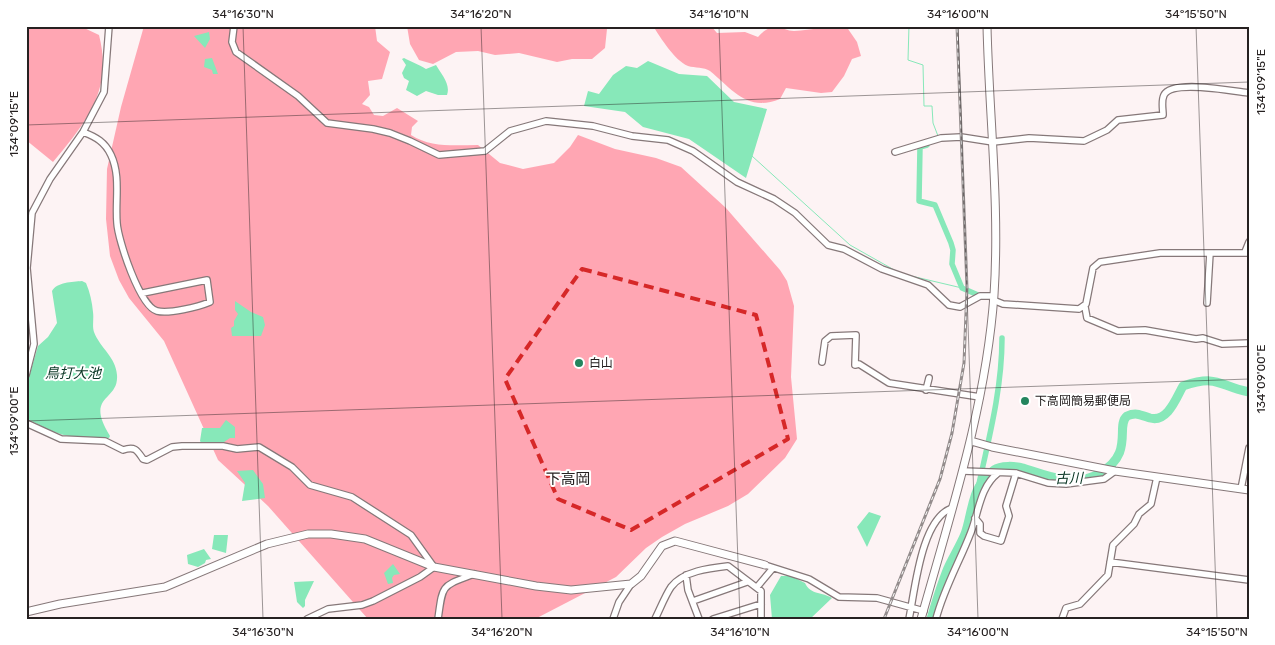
<svg xmlns="http://www.w3.org/2000/svg" width="1275" height="645" font-family="Rubik,'Noto Sans JP',sans-serif">
<rect width="100%" height="100%" fill="#fdf3f4"/>
<path fill="#ffa6b3" d="M26 26H80L99 35C113 90 87 121 53 162L26 140Z
M144 26H375L377 41 390 52 382 79 368 81 370 95 362 104 369 107 374 115 383 116 397 108 418 121 412 127 411 135C431 148 455 145 478 145L500 163 523 169 554 163 570 147 578 135 615 149 656 158 681 167 726 208 780 270 787 281 794 306 791 377 797 439 785 458 748 494 728 506 685 524 662 537 646 548 616 577 535 619H368L268 506 218 460 164 341 129 298 119 280 110 256 106 219 107 169 121 107Z
M407 26H605L607 29 605 48 592 59H572L557 62 519 53 495 55 478 51 456 52 433 64 419 60 410 44Z
M653 26H711L717 33 745 32 758 37C762 32 767 28 775 27 781 27 788 31 794 31 812 30 828 26 846 26L857 42 861 56 852 59 844 76 832 92 821 93 786 88 780 99C747 112 733 90 710 71 704 67 695 68 688 66 674 60 661 38 653 26Z"/>
<path fill="#87e8b9" d="M209 32 210 39 205 48 194 36Z
M212 58 218 74H213L212 70 204 67 205 59Z
M404 58C412 62 418 64 426 69L436 65C441 74 451 84 447 95H438L426 91 417 96 406 90 409 81 404 78 402 73 406 65 402 59Z
M648 61 679 74 707 76 734 102 767 109 746 178 689 139 643 127 625 112 584 106 588 91 599 94 613 75 626 66 637 68Z
M82 281 86 283C90 292 92 302 93 312 94 319 92 326 94 332 100 348 116 357 117 375 119 402 84 394 110 436L109 438C69 438 62 438 26 418V387L38 346 48 337 57 323 52 291C57 282 72 282 82 281Z
M235 301 251 312 263 317 265 325 261 336H232L231 328 234 326V321L238 314 235 310Z
M226 420 235 427V438H230L221 444H202L200 441 202 428H220Z
M253 470 263 484 265 498 242 501 245 483 237 471Z
M869 512 881 516 867 547 857 527Z
M214 535H228L226 553 212 549Z
M204 549 211 559 206 560 205 563 198 567 188 564 187 555Z
M393 564 400 574 394 575 392 578 393 583 388 584 384 573Z
M781 576H791L805 583C810 595 823 592 832 598L810 619H772L770 595Z
M314 581 305 600V606L303 608 297 602 294 582Z"/>
<g fill="none" stroke-linecap="round" stroke-linejoin="round">
<path stroke="#87e8b9" stroke-width="1" d="M909 26 908 60 923 65 924 106H932L933 123 938 136
M752 156 850 245 896 271
M907 275 962 288"/>
<path stroke="#87e8b9" stroke-width="5.5" d="M927 145 920 147 919 201 935 205 951 243 953 250 952 264 962 288 978 295
M978 488C989 438 1002 389 1002 338"/>
<path stroke="#87e8b9" stroke-width="9" d="M931 619C936 602 941 585 948 568 953 557 960 546 965 534 970 521 972 498 979 487 982 482 989 473 994 470 1001 465 1015 466 1023 468 1048 476 1075 488 1100 473 1135 453 1115 426 1127 416 1136 412 1141 415 1150 418 1168 423 1177 396 1183 386 1219 374 1218 386 1249 392"/>
<defs>
<path id="minor" d="M234 26 232 42 236 52 298 96 327 123 373 129 390 133 410 141 439 155 485 151 510 131 546 121 593 126 632 136 668 140 693 151 737 182 774 199 795 213 828 245 844 249 882 269 928 285 949 305 960 307 980 296H994
M83 132C96 137 105 142 111 155 121 176 115 201 117 223 118 240 140 307 157 311 169 314 198 307 210 302L207 280 143 293
M895 152 941 138 961 137 993 142 1029 138 1084 141 1107 130 1118 120 1163 115C1163 109 1161 101 1164 95 1172 79 1233 91 1249 93
M1245 252 1249 242
M993 300 1003 304 1079 309 1086 304 1093 268 1100 262 1160 253H1249
M1207 303 1210 253
M1085 307 1087 318 1118 331 1145 330 1196 339 1203 338 1222 344 1249 343
M822 362 825 341 831 336 856 335 855 365 859 364 889 383 980 397
M26 375 34 344 27 268 32 213 50 179 83 132 104 92 109 26
M926 390 929 378
M26 423 61 439 105 441 123 450C135 446 137 450 143 459L147 460 172 447 182 446H223L237 449 259 447 292 467 310 485 352 497 411 535 434 567 420 577 373 601 362 605 328 609 307 619
M963 471 1016 473 1048 483 1066 484 1104 479 1115 471
M1241 489 1249 448
M975 518 980 524V533L984 536 1001 541 1009 516 1006 506 1016 473
M1110 562 1249 580
M765 565 809 579 839 597 877 598 924 611
M686 575 688 590 699 619
M757 587 773 568
M693 601 747 582
M438 619C443 583 441 587 474 574
M613 619 619 602 631 584
M655 619C660 609 665 596 671 587 683 571 710 568 728 566L761 591V619
M713 619 761 604
M909 619C915 590 921 519 952 508
M936 619C944 588 960 561 971 532 979 511 980 487 998 473
M1062 619 1066 608 1080 604 1108 575 1113 545 1134 524 1139 514 1151 504 1157 477"/>
<path id="tertiary" d="M971 441 992 447 1115 471 1249 490
M26 612 60 604 165 587 267 544 308 534H331L365 539 434 567 536 586 571 590 631 584 641 576 662 546 675 541 765 565
M921 619C951 512 986 406 994 295 1000 205 989 116 987 26"/>
</defs>
<use href="#minor" stroke="#867879" stroke-width="8"/>
<use href="#tertiary" stroke="#867879" stroke-width="9"/>
<use href="#minor" stroke="#fff" stroke-width="5.5"/>
<use href="#tertiary" stroke="#fff" stroke-width="7"/>
<defs>
<path id="rail" d="M884 619 940 479 952 433 964 363 967 288 957 26"/>
</defs>
<use href="#rail" stroke="#938c8c" stroke-width="3"/>
<use href="#rail" stroke="#fff" stroke-width="1" stroke-dasharray="4" stroke-linecap="butt"/>
</g>
<path fill="none" stroke="#d62828" stroke-width="4" stroke-dasharray="10 6" stroke-linejoin="round" d="M582 269 756 315 788 439 631 530 558 499 505 379Z"/>
<path fill="none" stroke="#262121" stroke-width="1" stroke-opacity="0.45" d="M243 26 263 619M481 26 502 619M719 26 740 619M958 26 978 619M1196 26 1217 619M26 125 1249 82M26 421 1249 379"/>
<g fill="#24855e" stroke="#fff" stroke-width="2">
<circle cx="579" cy="363" r="5"/>
<circle cx="1025" cy="401" r="5"/>
</g>
<g text-anchor="middle" stroke-width="4" stroke-linejoin="round" paint-order="stroke">
<g font-size="12" fill="#262121" stroke="#fff" text-anchor="start">
<text x="589" y="367">白山</text>
<text x="1035" y="405">下高岡簡易郵便局</text>
</g>
<g font-size="14" font-style="italic" fill="#083523" stroke="#fff">
<text x="73" y="378">鳥打大池</text>
<text transform="translate(1069 478) rotate(-1)" y="5">古川</text>
</g>
<g font-size="15" fill="#262121" stroke="#fff">
<text x="568" y="484">下高岡</text>
</g>
</g>
<rect width="1275" height="645" fill="none" stroke="#ffffff" stroke-width="55"/>
<rect x="28" y="28" width="1220" height="590" fill="none" stroke="#262121" stroke-width="2"/>
<g font-size="12" text-anchor="middle" fill="#262121">
<text x="243" y="18">34°16'30"N</text>
<text x="481" y="18">34°16'20"N</text>
<text x="719" y="18">34°16'10"N</text>
<text x="958" y="18">34°16'00"N</text>
<text x="1196" y="18">34°15'50"N</text>
<text transform="translate(1261 82) rotate(-90)" y="4">134°09'15"E</text>
<text transform="translate(14 124) rotate(-90)" y="4">134°09'15"E</text>
<text transform="translate(1261 379) rotate(-90)" y="4">134°09'00"E</text>
<text transform="translate(14 421) rotate(-90)" y="4">134°09'00"E</text>
<text x="263" y="636">34°16'30"N</text>
<text x="502" y="636">34°16'20"N</text>
<text x="740" y="636">34°16'10"N</text>
<text x="978" y="636">34°16'00"N</text>
<text x="1217" y="636">34°15'50"N</text>
</g>
</svg>
